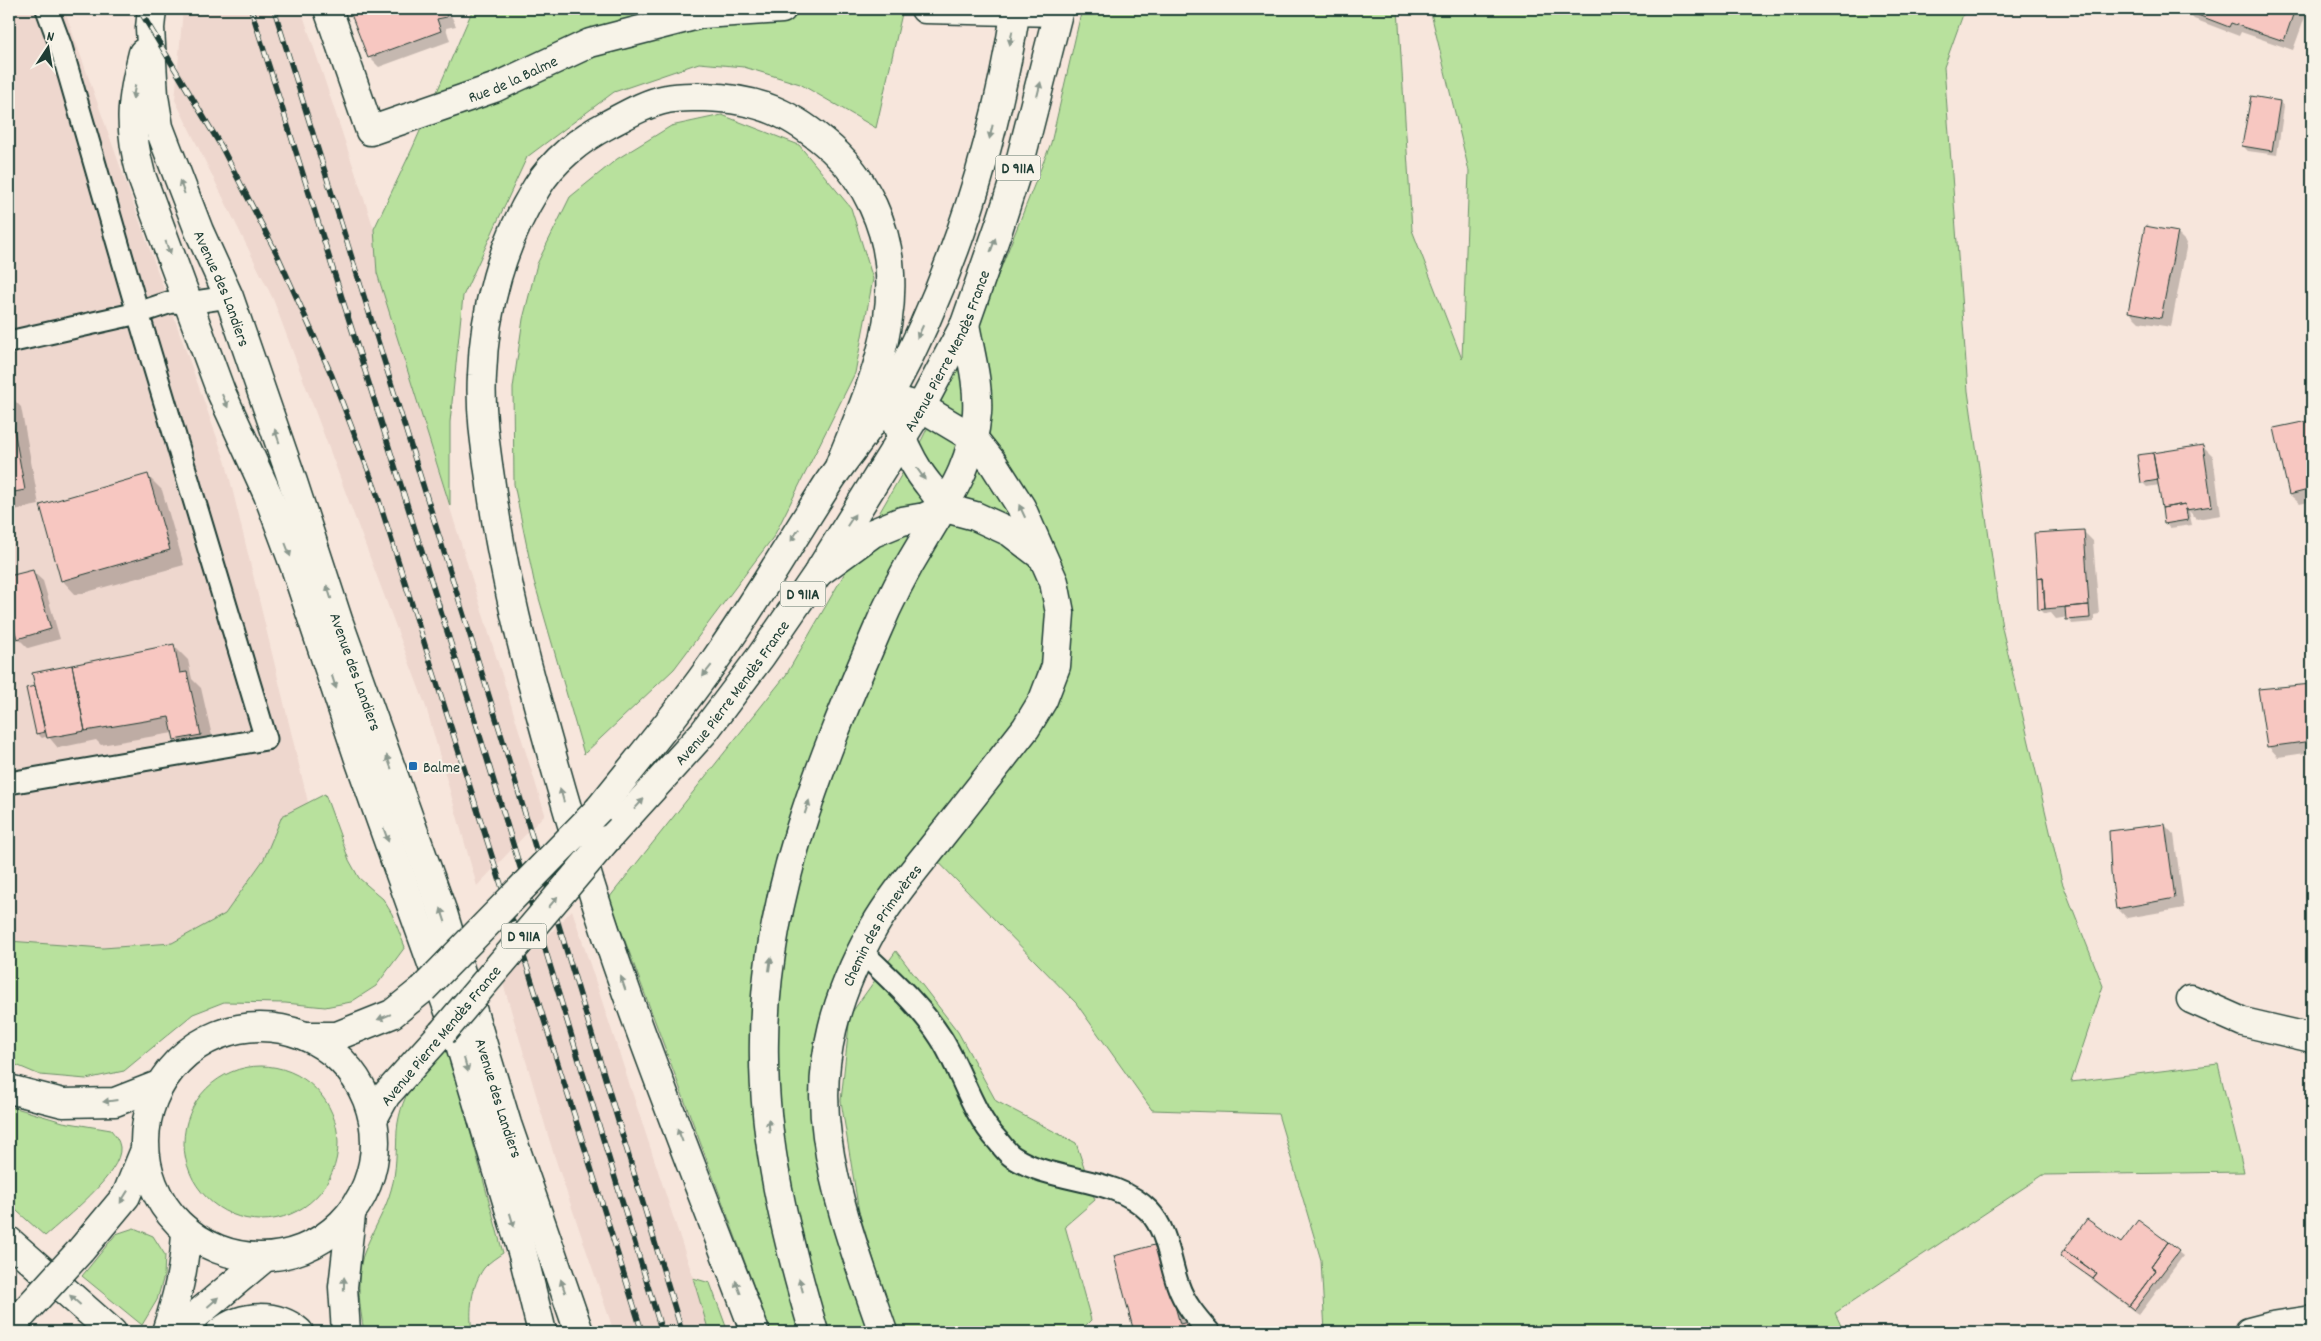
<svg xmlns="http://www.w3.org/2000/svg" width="2321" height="1341" font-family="Dekko,sans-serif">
<rect width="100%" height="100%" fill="#f7e6dc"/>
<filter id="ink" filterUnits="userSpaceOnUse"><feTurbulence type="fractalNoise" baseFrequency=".02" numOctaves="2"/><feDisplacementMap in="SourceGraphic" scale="10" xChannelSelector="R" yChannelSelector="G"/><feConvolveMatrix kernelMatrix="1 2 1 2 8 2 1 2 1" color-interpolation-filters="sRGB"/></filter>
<g filter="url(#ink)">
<path fill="#eed7ce" d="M9 9H64L226 463 328 885 174 980 9 969Z
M183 9H301L374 229 377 273 545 814 477 886 426 707 273 299 175 100Z
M572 910 693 1277 709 1332H614L553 1152 503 983Z"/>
<path fill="#b8e19d" stroke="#6c8f68" d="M473 9H903L876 128 800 84 744 67 699 63 614 92 527 157 463 296 450 422V506L377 273 374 229 413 147Z
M1082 9H1398L1412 230 1462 359 1469 171 1430 9H1965L1944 67 1968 391 2002 628 2062 882 2103 986 2071 1082 2218 1064 2244 1172 2043 1175 1835 1313 1844 1332H1325L1321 1260 1278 1114 1152 1110 1076 1003 921 844 815 1057 869 1332H771L609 898 786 675 922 439 977 328 1051 143Z
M722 115 799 145 851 208 873 279 855 373 774 536 674 669 584 754 534 581 514 484 513 388 523 319 537 264 570 197 617 159 671 126Z
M325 794 349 860 359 878 383 899 392 914 405 947 376 986 351 1002 325 1007 285 1003 224 1002 193 1014 124 1071 86 1079 40 1075 9 1062V941L103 948 172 943 225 914 264 859 282 816Z
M896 951 958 1032 996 1101 1076 1143 1095 1200 1065 1226 1091 1320 1079 1332H896L859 1212 841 1101 850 1015Z
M446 1042 503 1253C497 1257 489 1262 484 1268 471 1286 469 1311 472 1332H364C360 1308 355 1277 364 1253 372 1231 385 1212 391 1190 397 1170 396 1150 397 1130 401 1091 422 1070 446 1042Z
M184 1143a77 77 0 1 1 154 0a77 77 0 1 1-154 0Z
M9 1106 63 1122 111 1130C115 1135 119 1140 120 1147 123 1173 64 1219 45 1236L9 1204Z
M134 1228 153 1236 165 1255 164 1276 157 1300 142 1325 82 1276 116 1234Z
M693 1278 710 1283 728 1332H709Z"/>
<path fill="#0003" d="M350 9H448L456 26 446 28 450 41 379 67 369 57Z
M2184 9H2308L2293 50 2241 32 2239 36 2194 19Z
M2280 102 2284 107 2277 155 2248 151 2243 146Z
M2177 233 2187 243 2171 327 2139 322 2129 312Z
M9 395 21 407 39 505 9 511Z
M2312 421V501L2300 504 2290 495 2275 429Z
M2203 446 2213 456 2221 515 2197 519 2189 511 2192 525 2170 528 2166 523 2160 485 2147 487 2142 482Z
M148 476 162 490 184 565 76 595 62 580Z
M2083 531 2093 541 2099 614 2094 615V622L2072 624 2068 617 2056 619 2051 613 2044 614 2039 609Z
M33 572 43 581 60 639 28 648 18 638 9 604V577Z
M173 645 188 660 192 679 201 688 215 749 189 755 175 740 173 733 101 745 96 740 58 748 48 736 42 738 37 733 35 688 37 690Z
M2312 686V752L2278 757 2269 747 2260 690Z
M2165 825 2174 835 2184 908 2127 918 2117 908Z
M2121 1245 2178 1252 2183 1256 2139 1315 2061 1256Z
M1167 1255 1186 1323 1197 1332H1135L1115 1257Z"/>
<path fill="#f7c7c1" stroke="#1f3d34" d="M349 9H444L447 17 437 19 441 31 368 58Z
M2182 9H2295L2284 41 2231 23 2229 27Z
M2251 96 2280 101 2272 151 2242 146Z
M2145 226 2178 232 2161 318 2128 312Z
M9 402 25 490 9 493Z
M2312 420V489L2289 495 2274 428Z
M2203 445 2212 506 2186 510 2185 504 2162 508 2153 453Z
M2153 453 2158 480 2141 483 2137 455Z
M148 474 170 550 61 581 40 505Z
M2185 504 2188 520 2164 524 2162 508Z
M2084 530 2089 605 2045 609 2043 577 2037 578 2034 533Z
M33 570 51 629 17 639 9 609V576Z
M2043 577 2045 609 2038 610 2037 578Z
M2089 605 2090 618 2066 620 2065 607Z
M174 644 180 673 187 672 201 735 174 740 169 717 85 731 72 665Z
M72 665 85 731 47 738 32 673Z
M2312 684V741L2267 747 2258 689Z
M35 686 45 732 36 734 26 688Z
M2165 824 2175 898 2116 909 2111 873 2109 831Z
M2087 1219 2121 1243 2138 1220 2168 1242 2151 1266 2156 1270 2129 1306 2093 1279 2097 1274 2064 1250Z
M2168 1242 2179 1251 2134 1310 2129 1306 2156 1270 2151 1266Z
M1158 1244 1180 1324 1188 1322 1191 1324 1193 1332H1134L1114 1256Z
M2064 1250 2097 1274 2093 1279 2060 1256Z"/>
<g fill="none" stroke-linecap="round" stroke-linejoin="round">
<defs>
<path id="service" d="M9 342 138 313 171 302 188 303 229 297
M9 783 266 739 138 313 61 47 47 9
M862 952C890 979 920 1005 941 1038 962 1071 971 1112 998 1141 1002 1146 1007 1153 1013 1157 1054 1184 1114 1175 1149 1211 1168 1231 1169 1260 1178 1285 1184 1303 1196 1317 1209 1332"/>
<g id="minor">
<path id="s1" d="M328 9 370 131 494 88 590 43 702 14 782 9"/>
<path d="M925 9 1058 12"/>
<path d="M895 419C901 438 909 456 920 473 928 485 938 495 945 508"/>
<path d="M818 573 873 533 902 521 925 517 945 508 975 516 1010 532 1040 555"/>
<path d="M2191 999 2243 1022 2312 1038"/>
<path id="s2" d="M883 1332C861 1268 836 1204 827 1136 816 1060 837 993 874 927 893 894 919 865 942 835 970 800 998 764 1026 728L1043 700 1056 666 1060 613 1054 582 1021 507 993 463 973 438 921 407 888 398"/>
<path d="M2249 1332 2272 1326 2312 1320"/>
</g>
<g id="secondary">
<path id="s3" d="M152 9 150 28 154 96 159 127 199 231 229 297 293 482 339 623 443 913 507 1124 579 1332"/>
<path d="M143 53C131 101 128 126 141 175L221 392 268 495 296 570 360 762 456 1031 523 1255 542 1332"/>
</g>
<g id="primary">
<path d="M599 809C638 760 679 712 715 660 755 603 791 541 829 482 848 453 873 426 889 396 954 275 995 143 1016 9"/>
<path id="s4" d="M606 840 704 732 761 656 818 573 921 407 965 324 999 227 1020 162 1059 9"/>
<circle cx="260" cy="1142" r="115"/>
<path d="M307 1036H337L392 1014 423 989"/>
<path d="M374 1117 386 1095 442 1033"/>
<path d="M81 1250 126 1196 144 1152"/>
<path d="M166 1332C177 1298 185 1267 186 1230"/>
<path d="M176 1332 263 1259"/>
<path d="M346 1332 343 1287 351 1215"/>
</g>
<path id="trunk" d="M9 1089 63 1103 115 1102 156 1086
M9 1241 112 1332
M220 1332C242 1314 277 1313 299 1332
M755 1332C712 1218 666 1104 625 988 590 890 561 791 534 690 515 620 499 550 490 478 485 444 480 409 482 375 484 309 502 243 537 187 553 161 580 139 607 125 626 115 646 103 667 99 679 96 693 97 705 97 759 99 792 113 832 149 866 180 888 228 890 274 894 341 864 404 840 464
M814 1332C786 1238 762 1139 764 1040 765 897 820 763 876 633 889 602 904 572 922 543 948 498 972 468 977 413 979 383 970 353 965 324"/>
</defs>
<use href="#service" stroke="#1f3d34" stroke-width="25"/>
<use href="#minor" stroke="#1f3d34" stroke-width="31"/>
<use href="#secondary" stroke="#1f3d34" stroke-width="31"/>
<use href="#primary" stroke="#1f3d34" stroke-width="31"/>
<use href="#trunk" stroke="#1f3d34" stroke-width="31"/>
<use href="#service" stroke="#f7f3e8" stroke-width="21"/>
<use href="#minor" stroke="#f7f3e8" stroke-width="28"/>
<use href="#secondary" stroke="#f7f3e8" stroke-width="28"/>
<use href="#primary" stroke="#f7f3e8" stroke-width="28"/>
<use href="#trunk" stroke="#f7f3e8" stroke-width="28"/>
<defs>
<path id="rail" d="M139 9 221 146 277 254 332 376 375 488 586 1152 642 1332
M251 9 480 736 662 1332
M274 9 500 731 682 1332"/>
</defs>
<use href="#rail" stroke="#1f3d34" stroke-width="5.5"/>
<use href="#rail" stroke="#f7f3e8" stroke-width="4" stroke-dasharray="11" stroke-linecap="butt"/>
<defs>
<path id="primary-bridge" d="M423 989 599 809
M442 1033 606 840
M9 1329 81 1250"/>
</defs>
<use href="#primary-bridge" stroke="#1f3d34" stroke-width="31" stroke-linecap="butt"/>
<use href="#primary-bridge" stroke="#f7f3e8" stroke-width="28"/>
</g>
<defs><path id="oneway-solid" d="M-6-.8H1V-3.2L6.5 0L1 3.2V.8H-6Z" transform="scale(1.25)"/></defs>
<g fill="#8b988e">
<use href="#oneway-solid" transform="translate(1011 38) rotate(100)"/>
<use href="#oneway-solid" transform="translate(1039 89) rotate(-76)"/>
<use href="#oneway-solid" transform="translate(134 92) rotate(100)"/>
<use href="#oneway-solid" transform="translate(991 132) rotate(103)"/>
<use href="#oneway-solid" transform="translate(182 187) rotate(-111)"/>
<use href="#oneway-solid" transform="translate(993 245) rotate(-70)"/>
<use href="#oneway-solid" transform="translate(168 248) rotate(70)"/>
<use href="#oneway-solid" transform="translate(920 332) rotate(115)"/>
<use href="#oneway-solid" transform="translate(225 401) rotate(66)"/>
<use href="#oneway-solid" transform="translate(277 436) rotate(-109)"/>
<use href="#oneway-solid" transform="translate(921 474) rotate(55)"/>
<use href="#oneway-solid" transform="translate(1022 511) rotate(-115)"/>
<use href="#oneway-solid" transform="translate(851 520) rotate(-57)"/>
<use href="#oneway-solid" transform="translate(795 535) rotate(123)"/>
<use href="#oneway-solid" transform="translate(288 550) rotate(69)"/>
<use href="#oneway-solid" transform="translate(329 592) rotate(-108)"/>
<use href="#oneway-solid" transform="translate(707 671) rotate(128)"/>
<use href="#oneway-solid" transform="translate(334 682) rotate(72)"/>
<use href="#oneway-solid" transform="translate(389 762) rotate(-110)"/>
<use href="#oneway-solid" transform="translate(562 795) rotate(-105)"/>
<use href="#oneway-solid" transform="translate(639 804) rotate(-48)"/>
<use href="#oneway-solid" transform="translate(807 807) rotate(-72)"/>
<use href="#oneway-solid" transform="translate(386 835) rotate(70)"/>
<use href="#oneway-solid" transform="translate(553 902) rotate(-50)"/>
<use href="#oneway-solid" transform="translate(443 915) rotate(-108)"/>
<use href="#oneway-solid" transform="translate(770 964) rotate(-82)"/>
<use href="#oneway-solid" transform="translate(623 983) rotate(-109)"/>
<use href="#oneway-solid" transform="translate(384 1017) rotate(158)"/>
<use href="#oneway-solid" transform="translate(466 1065) rotate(74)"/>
<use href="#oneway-solid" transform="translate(110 1101) rotate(173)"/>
<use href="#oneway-solid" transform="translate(769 1126) rotate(-96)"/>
<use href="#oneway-solid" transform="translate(680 1135) rotate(-111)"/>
<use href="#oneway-solid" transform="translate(124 1197) rotate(122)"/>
<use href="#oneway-solid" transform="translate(512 1220) rotate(73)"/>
<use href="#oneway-solid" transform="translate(344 1284) rotate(-89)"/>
<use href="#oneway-solid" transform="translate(801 1285) rotate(-105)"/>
<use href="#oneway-solid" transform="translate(563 1286) rotate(-109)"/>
<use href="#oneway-solid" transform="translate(738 1287) rotate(-111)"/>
<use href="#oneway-solid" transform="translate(75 1300) rotate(-138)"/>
<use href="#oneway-solid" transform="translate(213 1302) rotate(-42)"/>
</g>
</g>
<rect fill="#1f6fb2" stroke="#f7f3e8" stroke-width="2" x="408" y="761" width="10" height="10" rx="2.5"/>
<g text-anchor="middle" stroke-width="4" stroke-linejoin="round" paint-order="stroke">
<g fill="#f7f3e8" stroke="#60746a" stroke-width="1">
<rect x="995.5" y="155.5" width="45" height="25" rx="4"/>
<rect x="780.5" y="581.5" width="45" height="25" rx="4"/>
<rect x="501.5" y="923.5" width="45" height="25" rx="4"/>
</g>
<g font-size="15" font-weight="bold" fill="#1f3d34">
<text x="1018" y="173">D 911A</text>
<text x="803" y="599">D 911A</text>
<text x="524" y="941">D 911A</text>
</g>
<g font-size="16" fill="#1f3d34" stroke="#f7f3e8">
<text dy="6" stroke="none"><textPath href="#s1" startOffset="281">Rue de la Balme</textPath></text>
<text dy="6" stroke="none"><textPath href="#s3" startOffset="292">Avenue des Landiers</textPath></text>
<text dy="6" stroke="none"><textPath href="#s4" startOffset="599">Avenue Pierre Mendès France</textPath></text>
<text dy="6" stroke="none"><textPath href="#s3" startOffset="698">Avenue des Landiers</textPath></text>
<text dy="6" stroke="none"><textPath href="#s4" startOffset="194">Avenue Pierre Mendès France</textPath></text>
<text dy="6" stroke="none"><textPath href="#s2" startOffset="428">Chemin des Primevères</textPath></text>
<text transform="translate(440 1035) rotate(-50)" y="6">Avenue Pierre Mendès France</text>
<text dy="6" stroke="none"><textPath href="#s3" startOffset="1148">Avenue des Landiers</textPath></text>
</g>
<g font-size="16" fill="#1f3d34" stroke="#f7f3e8" text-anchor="start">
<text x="423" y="772">Balme</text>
</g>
</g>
<rect width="2321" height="1341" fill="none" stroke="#f7f3e8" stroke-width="30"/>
<rect x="15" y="15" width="2291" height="1311" fill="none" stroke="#1f3d34" stroke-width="2" filter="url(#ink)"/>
<g transform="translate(48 48) rotate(12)" stroke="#f7f3e8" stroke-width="4" paint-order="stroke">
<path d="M0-4L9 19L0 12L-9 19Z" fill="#1f3d34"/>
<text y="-8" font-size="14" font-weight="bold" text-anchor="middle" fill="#1f3d34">N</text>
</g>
</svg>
